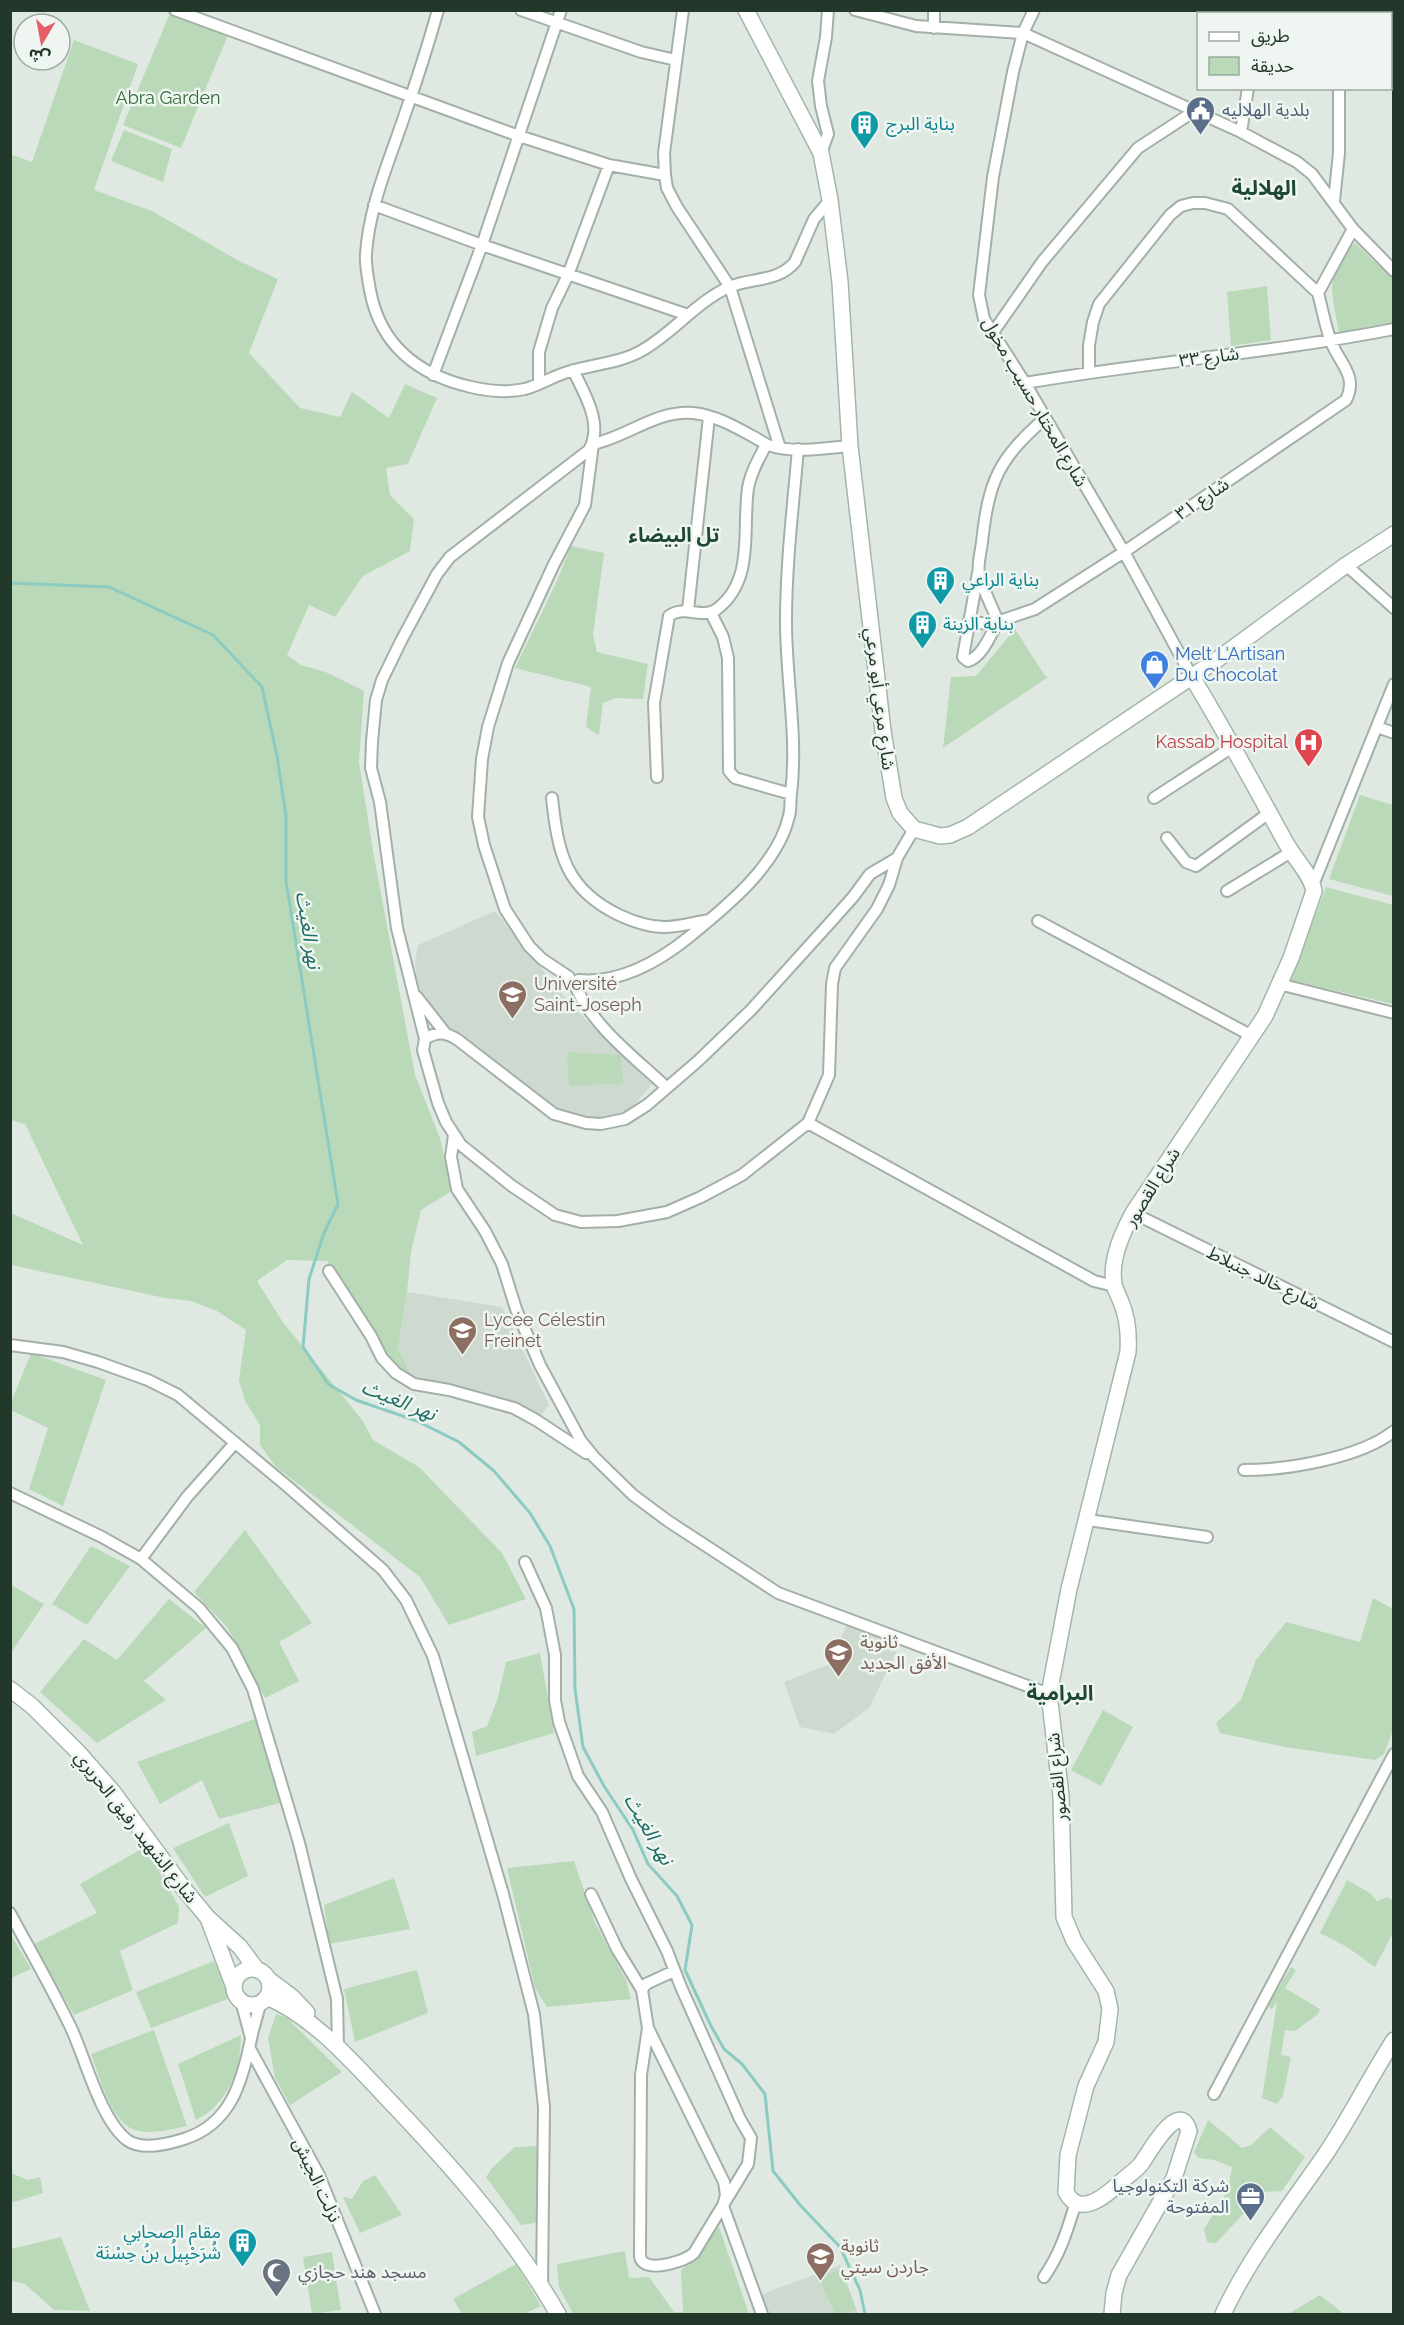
<svg xmlns="http://www.w3.org/2000/svg" width="1404" height="2325" font-family="Raleway,'Noto Sans Arabic',sans-serif">
<rect width="100%" height="100%" fill="#dfe9e2"/>
<path fill="#ced9d0" d="M495 911 572 1006 652 1084 629 1111 598 1119 563 1114 547 1105 451 1031 423 998 417 979 415 963 418 945Z
M407 1292 502 1307 549 1405 540 1416 443 1386 413 1380 398 1348Z
M847 1624 899 1646 869 1708 834 1734 800 1727 784 1682 830 1664Z
M840 2265 858 2314H767L760 2295Z"/>
<path fill="#bad9b9" d="M170 13 228 35 181 148 123 125Z
M74 40 138 64 94 190 152 211 239 261 278 279 249 353 300 408 340 417 352 392 389 418 405 384 437 398 408 464 386 468 390 495 414 519 410 551 363 576 335 617 309 605 287 655 301 665 328 673 364 691 359 762 373 851 415 1075 440 1138 452 1191 421 1210 411 1252 407 1292 398 1348 413 1380 391 1360 379 1338 327 1261 287 1260 257 1281 282 1321 362 1420 373 1440 419 1467 502 1553 526 1599 449 1625 420 1577 276 1467 260 1445V1425L245 1401 239 1380 246 1330 217 1311 191 1301 165 1298 11 1265V1213L83 1245 25 1124 11 1120 10 154 32 162Z
M124 130 172 149 163 182 111 161Z
M1355 243 1393 279V322L1339 333C1332 292 1323 276 1355 243Z
M1267 286 1271 340 1231 346 1227 292Z
M571 546 604 553 593 635 597 652 648 664 643 699 616 698 603 703 599 735 591 731 586 726 591 687 515 668 556 583Z
M1015 629 1045 676 1048 677 943 748 951 677 976 676Z
M1360 795 1393 805V896L1329 879Z
M1326 887 1393 905V1004L1291 980Z
M567 1052 621 1055 623 1083 569 1086Z
M31 1353 106 1380 63 1506 29 1489 48 1428 11 1410 10 1405Z
M245 1530 312 1623 279 1642 299 1681 265 1698 227 1627 194 1592Z
M91 1546 130 1566 87 1625 52 1604Z
M11 1585 44 1604 11 1653Z
M1373 1598 1393 1609V1730L1384 1754 1375 1760 1285 1747 1220 1733 1216 1723 1241 1700 1256 1660 1286 1622 1360 1642Z
M169 1599 206 1628 144 1681 166 1700 97 1743 40 1692 84 1639 117 1660Z
M540 1653 554 1733 476 1756 472 1732 487 1726 497 1701 506 1662Z
M1103 1710 1133 1727 1101 1786 1071 1770Z
M255 1719 280 1803 219 1819 202 1780 160 1804 137 1762Z
M229 1823 248 1876 205 1897 173 1848Z
M145 1847 179 1907 178 1923 120 1951 133 1990 74 2015 34 1944 97 1913 80 1884Z
M574 1861 595 1923 626 1980 631 1999 547 2007 535 1988 507 1868Z
M394 1878 410 1929 329 1944 324 1905Z
M1347 1880 1370 1893 1377 1901 1387 1897 1393 1900V1933L1375 1967 1347 1947 1320 1933Z
M10 1933 31 1969 11 1978H10Z
M214 1961 230 1998 151 2028 136 1992Z
M1291 1967 1296 1970 1285 1988 1320 2009 1318 2014 1295 2031 1285 2030 1281 2055 1291 2057 1283 2096 1277 2104 1262 2098 1277 2002 1272 2009 1267 2006Z
M417 1970 428 2013 355 2042 344 1989Z
M276 2014 287 2018 342 2072 290 2105 275 2078 268 2038Z
M154 2030 187 2126C172 2129 155 2134 139 2131 111 2127 100 2077 91 2054Z
M241 2035C241 2069 228 2104 196 2120L178 2064Z
M1208 2120 1242 2148 1251 2145 1270 2127 1305 2157 1282 2191 1264 2192 1216 2243 1207 2242 1204 2229 1228 2190 1232 2167 1214 2160 1198 2158 1194 2152Z
M539 2146V2222L521 2225 486 2177 492 2168 515 2147Z
M11 2173 28 2180 40 2177 43 2193 11 2203Z
M375 2175 402 2215 360 2233 343 2197 352 2199 363 2181Z
M719 2227 749 2314H573L559 2287 557 2264 625 2251 629 2278 649 2277 674 2312H683L681 2271Z
M61 2237 90 2311 54 2310 25 2284 11 2281V2249Z
M332 2252 341 2310 312 2314 303 2257Z
M516 2264 541 2306 524 2314H462L453 2299Z
M841 2269 856 2309 844 2314H835L819 2278Z
M1320 2295 1344 2314H1288Z"/>
<g fill="none" stroke-linecap="round" stroke-linejoin="round">
<path stroke="#8bcbc1" stroke-width="3" d="M10 583 109 587 213 635 262 687 277 756 286 816V881L338 1204 324 1233 309 1279 303 1347 328 1384 356 1400 417 1421 459 1442 494 1471 530 1513 550 1546 574 1609 575 1689 583 1747 604 1786 633 1830 648 1864 677 1896 692 1925 685 1970 710 2024 724 2049 742 2064 765 2094 773 2171 801 2206 840 2247 860 2290 865 2314"/>
<defs>
<path id="street" d="M175 10 519 136 609 165 665 175
M438 10C428 45 417 80 405 114 390 159 369 206 366 254 365 265 368 278 370 290 380 345 418 375 471 387 488 391 507 393 525 389 540 385 555 375 571 371 594 364 620 363 641 351 672 334 696 302 729 287 752 277 777 283 795 262L814 219 830 200
M521 10 641 52 676 60
M683 10 664 153 665 175 667 188 677 207 730 287 780 448
M855 10 916 26 1023 33 1241 132 1297 162 1312 174 1353 229 1394 271
M1034 10 1023 33 1013 72 993 177 979 295 984 319 1025 383 1124 552 1192 677
M1230 10 1242 14
M1260 14 1261 10
M934 28V10
M1241 132 1248 88
M821 153 828 134 821 106 818 81 826 37 828 10
M1334 201 1339 153V88
M374 205 482 245 688 315
M992 334 1042 262 1138 148 1193 112
M1089 372V345L1093 322 1099 304 1170 215 1181 206 1193 203H1205L1228 209 1318 293
M433 375 482 245 561 10
M539 382V352L552 308 568 275 609 165
M1025 383C1147 362 1272 353 1394 329
M1346 565 1394 608
M978 573 963 657 968 661C983 656 990 635 998 622 992 606 983 590 979 574 977 565 981 552 982 542 989 480 998 460 1044 419
M688 610 709 417
M711 613 723 637 728 658 729 771 735 778 791 794
M968 622 991 624 1035 609 1124 552 1346 400C1359 375 1337 361 1330 339 1325 324 1322 308 1318 293L1353 229
M1377 727 1394 733
M657 777 654 703 669 616C684 604 703 620 717 609 755 580 742 530 748 488 751 472 759 458 766 445
M552 798C558 853 565 889 619 915 632 921 650 927 664 927 679 927 695 922 710 920
M1154 798 1234 746
M1167 838 1186 862 1196 866 1269 813
M897 858 870 874 853 897 828 925 751 1010 698 1061 647 1105 625 1119 601 1124 586 1123 554 1114 458 1040C446 1032 437 1031 425 1039L423 1050 438 1103 446 1122 461 1145 512 1186 555 1215 581 1222 618 1221 667 1212 701 1197 742 1175 808 1123 829 1075 832 984 835 968 877 909 889 885 897 858 914 829
M1313 885 1394 684
M1227 891 1291 852
M1038 921 1252 1036
M569 977 542 959 529 946 505 909 484 845 478 817 482 759 488 727 508 663 554 564 585 505 593 444C627 437 656 410 693 413 714 415 734 426 752 436 758 439 763 443 768 445 794 454 824 448 850 446
M578 980C619 984 658 962 689 937 726 907 778 865 789 816 791 809 790 801 791 794 798 737 786 679 786 622 786 564 793 507 798 449
M574 983C592 1026 633 1056 666 1087
M1279 984 1394 1013
M417 997 446 1034
M425 1039 397 928 380 802 371 768 372 741 376 700 382 680 401 641 437 574 450 557 589 450C604 424 584 393 573 370
M808 1123 1094 1281 1114 1286
M454 1135 451 1157 457 1189 485 1231 502 1264 516 1309 540 1365 581 1441 594 1457 633 1495 668 1521 778 1593 1049 1694
M1133 1213 1394 1342
M329 1271 371 1336 382 1358 396 1373 414 1384 449 1390 514 1408 536 1420 586 1453
M10 1345 63 1352 98 1362 148 1380 178 1395 287 1486 383 1570 406 1600 433 1656 503 1894 534 2014 544 2107 542 2286
M1244 1470C1287 1470 1360 1458 1394 1431
M10 1493 102 1537 141 1559 199 1608 232 1648 253 1689 299 1843 337 1999 338 2048
M1088 1520 1207 1537
M141 1559 187 1497 234 1444
M525 1562 546 1608 555 1655V1700L559 1722 578 1776 602 1812 631 1879 667 1951 681 1987 740 2119 751 2138 748 2164 694 2253C685 2261 653 2271 643 2262 639 2259 640 2253 640 2248L641 2075 648 2028
M591 1894 617 1949 642 1990
M10 1913C31 1952 53 1990 72 2030 86 2061 101 2120 127 2140 142 2151 168 2144 184 2139 231 2124 242 2082 251 2039 253 2027 258 2015 260 2003
M674 1971 646 1984 642 1990 648 2028 724 2182 726 2195 723 2206 762 2314
M241 2001 251 2038
M250 2049 319 2175 375 2314
M1214 2094 1394 1754
M1044 2277C1061 2252 1067 2231 1076 2202"/>
<path id="secondary" d="M746 10 821 153 830 200 840 282 850 446 883 731 894 798 900 813 914 829 940 836 950 835 968 827 1218 659 1346 565 1394 534
M10 1689 32 1706 78 1752 113 1792 184 1889 208 1918 240 1947 257 1970
M208 1918 234 1987
M234 1987a18 18 0 1 1 36 0a18 18 0 1 1-36 0Z
M268 1979 292 1997 307 2013
M267 1997C314 2018 348 2057 382 2093 448 2162 511 2232 558 2314
M1112 2314 1114 2293 1119 2275 1174 2178 1189 2131C1179 2096 1147 2157 1141 2164 1136 2170 1129 2175 1123 2180 1109 2193 1080 2220 1066 2192L1068 2155 1073 2136 1086 2086 1106 2042 1110 2009 1106 1991 1074 1941 1064 1917 1061 1796 1049 1694 1069 1589 1128 1352C1129 1335 1128 1318 1121 1302 1119 1296 1115 1290 1114 1284 1110 1261 1122 1233 1133 1213L1265 1016 1291 958 1314 891C1311 874 1294 858 1286 843 1255 787 1225 731 1192 677
M1223 2314C1248 2260 1291 2204 1325 2155 1350 2118 1370 2077 1394 2040"/>
</defs>
<use href="#street" stroke="#a3b0a7" stroke-width="14"/>
<use href="#secondary" stroke="#a2b7a9" stroke-width="18"/>
<use href="#street" stroke="#fff" stroke-width="10"/>
<use href="#secondary" stroke="#fff" stroke-width="15"/>
</g>
<defs>
<symbol id="civic-pin" viewBox="-11 -11 22 30"><path d="M0 17L-7.5 6A9.5 9.5 0 1 1 7.5 6Z" fill="#5c6f8a" stroke="#eff6f1"/><path d="M-.6-6.5H3V-4.5H.6V-3L4-1V1h2V6H-6V1h2V-1L-.6-3ZM-1.2 2.5V6h2.4V2.5Z" fill="#fff"/></symbol>
<symbol id="building-pin" viewBox="-11 -11 22 30"><path d="M0 17L-7.5 6A9.5 9.5 0 1 1 7.5 6Z" fill="#0f9aa8" stroke="#eff6f1"/><path d="M-4-6H4V6H1V3H-1V6H-4ZM-2.5-4.3h1.7v1.8h-1.7ZM.8-4.3h1.7v1.8H.8ZM-2.5-1h1.7V.8h-1.7ZM.8-1h1.7V.8H.8Z" fill="#fff"/></symbol>
<symbol id="shop-pin" viewBox="-11 -11 22 30"><path d="M0 17L-7.5 6A9.5 9.5 0 1 1 7.5 6Z" fill="#3f7fe0" stroke="#eff6f1"/><path d="M-5-2.5h2.3a2.7 3.5 0 0 1 5.4 0H5L5.5 6h-11ZM-1.5-2.5h3a1.5 2.3 0 0 0-3 0Z" fill="#fff"/></symbol>
<symbol id="hospital-pin" viewBox="-11 -11 22 30"><path d="M0 17L-7.5 6A9.5 9.5 0 1 1 7.5 6Z" fill="#e0444e" stroke="#eff6f1"/><path d="M-5-5h3v3.5h4V-5h3V5h-3V1.5h-4V5h-3Z" fill="#fff"/></symbol>
<symbol id="university-pin" viewBox="-11 -11 22 30"><path d="M0 17L-7.5 6A9.5 9.5 0 1 1 7.5 6Z" fill="#8d6e63" stroke="#eff6f1"/><path d="M0-5L7-2L0 1L-7-2ZM-4 1L0 2.5L4 1V4Q0 6-4 4Z" fill="#fff"/></symbol>
<symbol id="school-pin" viewBox="-11 -11 22 30"><path d="M0 17L-7.5 6A9.5 9.5 0 1 1 7.5 6Z" fill="#8d6e63" stroke="#eff6f1"/><path d="M0-5L7-2L0 1L-7-2ZM-4 1L0 2.5L4 1V4Q0 6-4 4Z" fill="#fff"/></symbol>
<symbol id="office-pin" viewBox="-11 -11 22 30"><path d="M0 17L-7.5 6A9.5 9.5 0 1 1 7.5 6Z" fill="#5c6f8a" stroke="#eff6f1"/><path d="M-6-3h4V-5.5h4V-3h4V5H-6ZM-1-4.5V-3h2v-1.5ZM-6 0V1H6V0Z" fill="#fff"/></symbol>
<symbol id="mosque-pin" viewBox="-11 -11 22 30"><path d="M0 17L-7.5 6A9.5 9.5 0 1 1 7.5 6Z" fill="#6b7280" stroke="#eff6f1"/><path d="M3.5-4.9A6 6 0 1 0 3.5 4.9A5 5 0 1 1 3.5-4.9Z" fill="#fff"/></symbol>
</defs>
<g fill-rule="evenodd">
<use href="#civic-pin" x="1184" y="94" width="33" height="45"/>
<use href="#building-pin" x="848" y="108" width="33" height="45"/>
<use href="#building-pin" x="924" y="564" width="33" height="45"/>
<use href="#building-pin" x="906" y="608" width="33" height="45"/>
<use href="#shop-pin" x="1138" y="648" width="33" height="45"/>
<use href="#hospital-pin" x="1292" y="726" width="33" height="45"/>
<use href="#university-pin" x="496" y="978" width="33" height="45"/>
<use href="#school-pin" x="446" y="1314" width="33" height="45"/>
<use href="#school-pin" x="822" y="1636" width="33" height="45"/>
<use href="#office-pin" x="1234" y="2180" width="33" height="45"/>
<use href="#building-pin" x="226" y="2226" width="33" height="45"/>
<use href="#school-pin" x="804" y="2240" width="33" height="45"/>
<use href="#mosque-pin" x="260" y="2256" width="33" height="45"/>
</g>
<g text-anchor="middle" stroke-width="5" stroke-linejoin="round" paint-order="stroke">
<g font-size="18" fill="#2f6b34" stroke="#eff6f1">
<text x="168" y="104">Abra Garden</text>
</g>
<g font-size="18" fill="#4e5e75" stroke="#eff6f1" text-anchor="start">
<text x="1222" y="116">بلدية الهلاليه</text>
<text x="1229" y="2192" text-anchor="end">شركة التكنولوجيا<tspan x="1229" dy="21">المفتوحة</tspan></text>
</g>
<g font-size="18" fill="#0d838f" stroke="#eff6f1" text-anchor="start">
<text x="886" y="130">بناية البرج</text>
<text x="962" y="586">بناية الراعي</text>
<text x="943" y="630">بناية الزينة</text>
<text x="221" y="2238" text-anchor="end">مقام الصحابي<tspan x="221" dy="21">شُرَحْبِيلُ بنُ حِسْنَة</tspan></text>
</g>
<g font-size="18" fill="#22382b" stroke="#eff6f1">
<text transform="translate(1209 357) rotate(-7)" y="6">شارع ٣٣</text>
<text transform="translate(1035 402) rotate(60)" y="6">شارع المختار حسيب مخول</text>
<text transform="translate(1202 499) rotate(-34)" y="6">شارع ٣١</text>
<text transform="translate(880 699) rotate(83)" y="6">شارع مرعي أبو مرعي</text>
<text transform="translate(1152 1187) rotate(-58)" y="6">شراع القصور</text>
<text transform="translate(1263 1278) rotate(26)" y="6">شارع خالد جنبلاط</text>
<text transform="translate(1057 1777) rotate(-95)" y="6">شراع القصور</text>
<text transform="translate(136 1827) rotate(52)" y="6">شارع الشهيد رفيق الحريري</text>
<text transform="translate(317 2180) rotate(65)" y="6">نزلت الجيش</text>
</g>
<g font-size="18" fill="#366cbe" stroke="#eff6f1" text-anchor="start">
<text x="1175" y="660">Melt L'Artisan<tspan x="1175" dy="21">Du Chocolat</tspan></text>
</g>
<g font-size="18" fill="#be3a42" stroke="#eff6f1" text-anchor="end">
<text x="1288" y="748">Kassab Hospital</text>
</g>
<g font-size="18" fill="#785e54" stroke="#eff6f1" text-anchor="start">
<text x="534" y="990">Université<tspan x="534" dy="21">Saint-Joseph</tspan></text>
<text x="484" y="1326">Lycée Célestin<tspan x="484" dy="21">Freinet</tspan></text>
<text x="860" y="1648">ثانوية<tspan x="860" dy="21">الأفق الجديد</tspan></text>
<text x="841" y="2252">ثانوية<tspan x="841" dy="21">جاردن سيتي</tspan></text>
</g>
<g font-size="18" fill="#5b616d" stroke="#eff6f1" text-anchor="start">
<text x="298" y="2278">مسجد هند حجازي</text>
</g>
<g font-size="20" font-weight="bold" fill="#1f4832" stroke="#eff6f1">
<text x="674" y="542">تل البيضاء</text>
</g>
<g font-size="20" font-style="italic" fill="#216e64" stroke="#eff6f1">
<text transform="translate(309 930) rotate(81)" y="7">نهر الغيث</text>
<text transform="translate(399 1400) rotate(22)" y="7">نهر الغيث</text>
<text transform="translate(649 1829) rotate(60)" y="7">نهر الغيث</text>
</g>
<g font-size="21" font-weight="bold" fill="#1f4832" stroke="#eff6f1">
<text x="1264" y="195">الهلالية</text>
<text x="1060" y="1700">البرامية</text>
</g>
</g>
<rect width="1404" height="2325" fill="none" stroke="#22382b" stroke-width="24"/>
<rect x="1197" y="12" width="195" height="78" fill="#eff6f1" stroke="#9daaa2" stroke-width="1.5"/>
<rect x="1209" y="32" width="30" height="9" fill="#ffffff" stroke="#9daaa2" stroke-width="1.5"/>
<text x="1251" y="42" font-size="18" fill="#22382b">طريق</text>
<rect x="1209" y="57" width="30" height="18" fill="#bad9b9" stroke="#9daaa2" stroke-width="1.5"/>
<text x="1251" y="72" font-size="18" fill="#22382b">حديقة</text>
<g transform="translate(42 42) rotate(190)"><circle r="28" fill="#eff6f1" stroke="#9daaa2" stroke-width="1.5"/>
<path d="M0-4.5L10 22L0 15L-10 22Z" fill="#e76067"/>
<text y="-9" font-size="16" font-weight="bold" text-anchor="middle" fill="#22382b">ش</text>
</g>
</svg>
